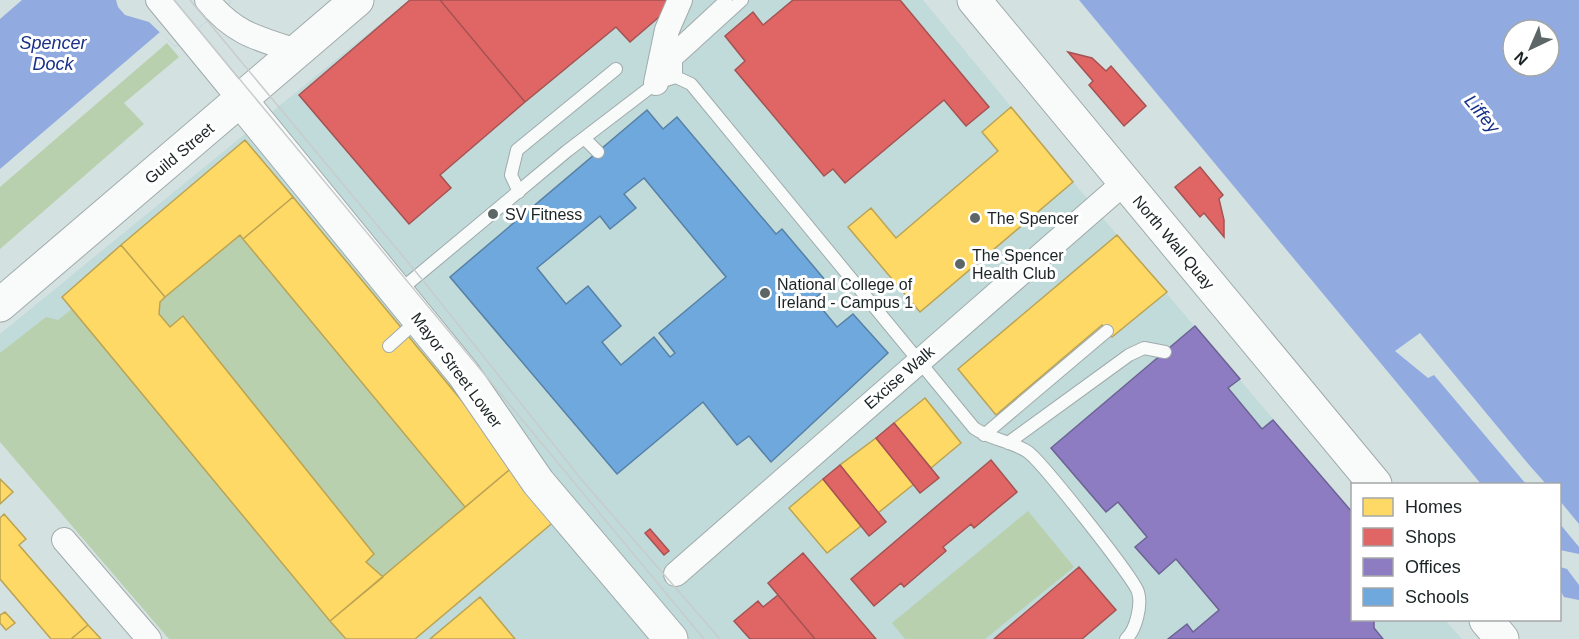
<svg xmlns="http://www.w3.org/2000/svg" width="1579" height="639" font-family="Helvetica,sans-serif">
<rect width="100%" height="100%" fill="#d4e1e1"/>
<path fill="#c1dada" d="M409 0H923L1112 229 1352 512V620H1445L1462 639H191L0 409V334Z"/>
<path fill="#b8d0ad" d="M167 43 179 57 124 103 144 124 0 249V187Z
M240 235 465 507 383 577 366 562 159 314 160 302Z
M72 309 346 639H169L0 442V353L46 317 58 320Z
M1028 511 1074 567 985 639H905L892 623Z"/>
<path fill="#91aae0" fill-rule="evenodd" d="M22 0H229L231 2 175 47 160 32 0 169V19Z
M1079 0H1579V600L1564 597 1560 590V484H1481ZM1513 30H1549V66H1513Z"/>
<path fill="#d4e1e1" d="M116 0H229L231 2 175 47 149 22 125 15 118 7Z
M1420 333 1530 466 1546 484H1526L1434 375 1428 378 1395 351Z
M1560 501 1579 524V547L1560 524Z
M1560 550 1579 554V585L1567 569 1560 567Z"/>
<path fill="#ffd966" stroke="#bba352" stroke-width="1.5" d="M1011 107 1073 182 920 312 848 227 871 208 896 238 998 151 982 132Z
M245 140 293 197 243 239 240 235 165 297 121 245Z
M293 197 515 465 465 507 243 239Z
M1117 235 1167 292 1112 337 1102 325 996 415 958 369Z
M121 245 165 297 160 302 159 314 170 327 183 316 374 554 366 562 383 577 330 621 62 297Z
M925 398 961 443 931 468 894 423Z
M876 438 914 484 878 513 840 465Z
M515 465 556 520 415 639H346L330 621Z
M0 479 13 492 0 504Z
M823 479 861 526 827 553 789 508Z
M4 514 26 539 19 545 88 625 71 639H51L0 579V518Z
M480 597 515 639H430Z
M5 612 15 623 6 630 0 623V615Z
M88 625 101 639H71Z"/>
<path fill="#e06666" stroke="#a55252" stroke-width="1.5" d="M410 0H440L525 102 440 175 451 188 409 224 299 95Z
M440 0H668L673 5 630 42 616 27 525 102Z
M793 0H900L989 107 966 126 944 100 845 183 833 169 824 176 735 70 745 61 725 36 753 12 763 25Z
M1068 52 1092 58 1106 71 1111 66 1146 106 1124 126 1089 85 1093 81Z
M1200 167 1223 195 1219 199 1224 220V237L1204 213 1200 217 1175 187Z
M894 423 939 478 920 493 876 438Z
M991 460 1017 492 974 528 971 524 943 547 946 551 904 587 901 583 874 606 851 579Z
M840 465 886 522 869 536 823 479Z
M650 529 669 551 664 555 645 533Z
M803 553 876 639H815L768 583Z
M1079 567 1116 610 1082 639H994Z
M778 595 815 639H750L734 621 758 601 763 607Z"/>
<path fill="#8e7cc3" stroke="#6c6294" stroke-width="1.5" d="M1195 326 1240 379 1228 388 1262 429 1273 420 1352 512V620H1374V628L1383 639H1168L1187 624 1193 632 1219 610 1176 559 1159 574 1135 547 1147 537 1118 502 1106 512 1051 448Z"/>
<path fill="#6fa8dc" stroke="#5680a5" stroke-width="1.5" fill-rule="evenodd" d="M647 110 663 129 677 117 776 234 782 229 830 286 814 299 837 327 853 314 888 353 771 462 749 436 737 445 703 402 617 474 450 277ZM644 178 726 277 659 333 675 353 670 357 654 337 621 365 602 342 621 326 588 286 566 304 537 268 600 216 610 229 636 208 624 194Z"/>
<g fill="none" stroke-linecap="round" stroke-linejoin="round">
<defs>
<path id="lane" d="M672 58 671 51 726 0
M676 77V60L742 0
M584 138 598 152
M519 192 511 175 517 150 616 69
M399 291 567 151 656 83 676 77 691 84 974 428C991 440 1012 441 1028 452 1040 460 1135 579 1138 592 1142 605 1136 630 1126 639
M389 346 419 319
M984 435 1107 331
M1008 443 1129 355 1144 348 1165 352"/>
<path id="street" d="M158 0 241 101
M207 0C233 33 258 39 297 51
M656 83 667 30 680 0
M64 540 149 639
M676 574 1125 182"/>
<path id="secondary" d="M974 0 1375 484
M241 101 463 373 538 482 671 639
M0 305 357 0
M1486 620 1502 639"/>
</defs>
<use href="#lane" stroke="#a0abab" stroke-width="14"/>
<use href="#street" stroke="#a0abab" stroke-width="26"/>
<use href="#secondary" stroke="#a0abab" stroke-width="35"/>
<use href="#lane" stroke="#f9fafa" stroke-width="12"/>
<use href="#street" stroke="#f9fafa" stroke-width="24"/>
<use href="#secondary" stroke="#f9fafa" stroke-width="33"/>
<path stroke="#c8cccc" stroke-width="1.5" d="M174 0 704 639
M190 0 421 278 581 479 720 639"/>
</g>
<g fill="#5c6667" stroke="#fff" stroke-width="2">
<circle cx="493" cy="214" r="6"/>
<circle cx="975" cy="218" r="6"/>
<circle cx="960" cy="264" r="6"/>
<circle cx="765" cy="293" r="6"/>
</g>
<g text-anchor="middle" stroke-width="6" stroke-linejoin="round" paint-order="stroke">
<g font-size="16" fill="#1b2425" stroke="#fff">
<text transform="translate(179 153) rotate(-40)" y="6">Guild Street</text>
<text transform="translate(1174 242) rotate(50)" y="6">North Wall Quay</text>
<text transform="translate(457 370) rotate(53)" y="6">Mayor Street Lower</text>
<text transform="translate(899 377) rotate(-41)" y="6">Excise Walk</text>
</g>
<g font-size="16" fill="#1b2425" stroke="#fff" text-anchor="start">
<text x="505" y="220">SV Fitness</text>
<text x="987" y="224">The Spencer</text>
<text x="972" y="261">The Spencer<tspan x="972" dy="18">Health Club</tspan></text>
<text x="777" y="290">National College of<tspan x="777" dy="18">Ireland - Campus 1</tspan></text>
</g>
<g font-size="18" font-style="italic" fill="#173088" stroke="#fff">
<text x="53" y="49">Spencer<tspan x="53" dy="21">Dock</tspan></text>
<text transform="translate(1482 114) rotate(50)" y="6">Liffey</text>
</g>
</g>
<rect x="1351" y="483" width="210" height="138" fill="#ffffff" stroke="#a4a7a8" stroke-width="1.5"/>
<rect x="1363" y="498" width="30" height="18" fill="#ffd966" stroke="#a4a7a8" stroke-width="1.5"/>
<text x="1405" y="513" font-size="18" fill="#1b2425">Homes</text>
<rect x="1363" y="528" width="30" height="18" fill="#e06666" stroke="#a4a7a8" stroke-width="1.5"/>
<text x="1405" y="543" font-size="18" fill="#1b2425">Shops</text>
<rect x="1363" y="558" width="30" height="18" fill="#8e7cc3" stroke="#a4a7a8" stroke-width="1.5"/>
<text x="1405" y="573" font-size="18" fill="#1b2425">Offices</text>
<rect x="1363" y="588" width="30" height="18" fill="#6fa8dc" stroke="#a4a7a8" stroke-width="1.5"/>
<text x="1405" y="603" font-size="18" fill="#1b2425">Schools</text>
<g transform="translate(1531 48) rotate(224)"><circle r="28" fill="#ffffff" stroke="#a4a7a8" stroke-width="1.5"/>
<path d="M0-4.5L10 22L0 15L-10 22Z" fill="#5c6667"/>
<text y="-9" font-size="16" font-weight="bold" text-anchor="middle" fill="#1b2425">N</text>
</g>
</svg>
